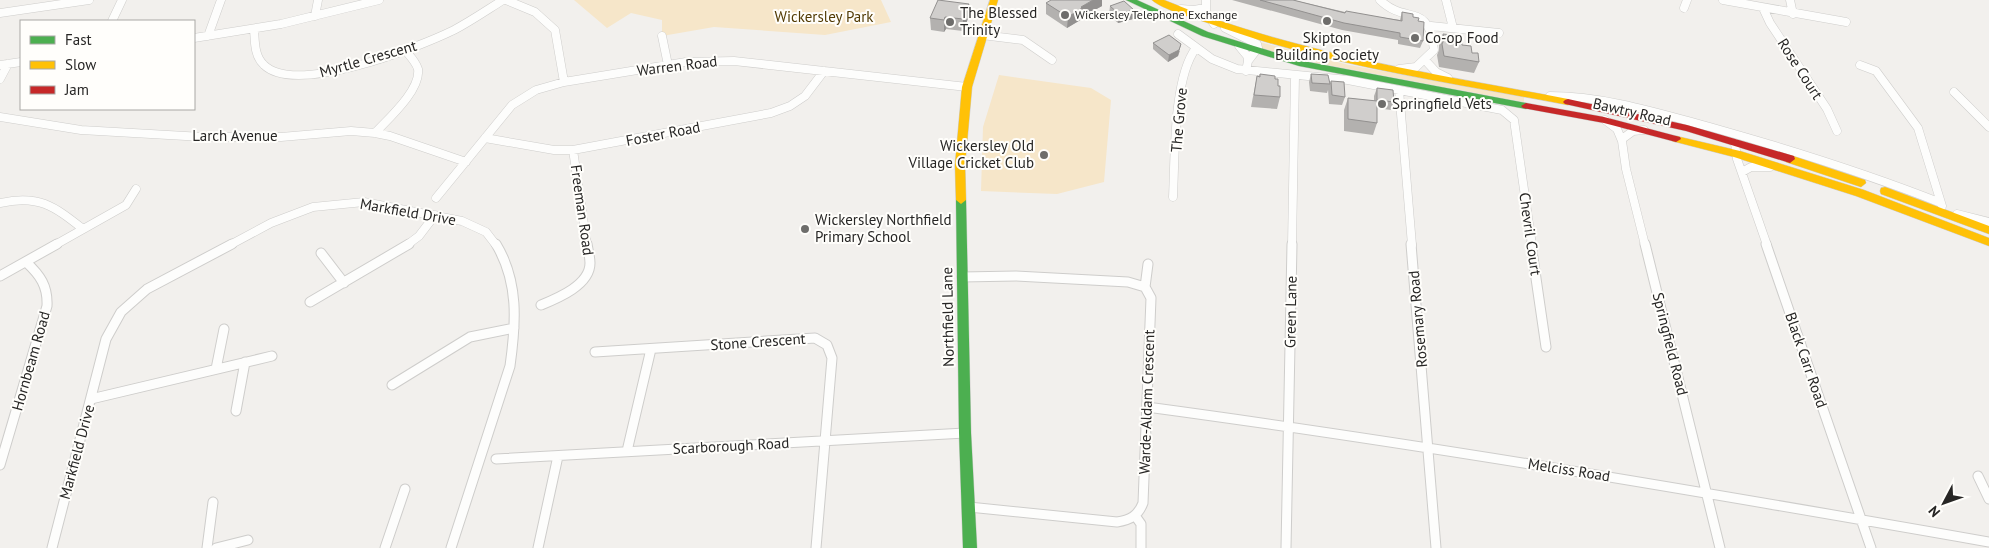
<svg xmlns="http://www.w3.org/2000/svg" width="1989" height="548" font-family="'PT Sans',sans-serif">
<rect width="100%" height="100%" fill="#f2f0ed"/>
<path fill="#f6e6c9" d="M574 0H881L891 22 825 35 714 27 662 36V20L631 13 607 28Z
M1259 42 1349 65 1524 97V102L1301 60 1263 50Z
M999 75 1091 88 1111 100 1104 182 1057 194 981 191 983 127Z"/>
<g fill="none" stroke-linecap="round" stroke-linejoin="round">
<defs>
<path id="street-far1" d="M506 0 535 12 555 30 564 82
M1206 0V12L1214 24
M1380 0C1407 26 1428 0 1434 50L1416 67 1399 69
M1446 0 1453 28
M1723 0 1846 22
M1790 0 1793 14
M1684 8 1687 0
M1763 8 1770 23 1827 109 1837 131
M1181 9 1194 10 1205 8
M0 13 89 0
M315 16 318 0
M112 21 122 0
M1431 26 1499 33
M1225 28 1257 44 1258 48 1248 61 1246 71
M254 29C255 41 254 56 264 65 296 96 419 47 454 30 471 21 487 10 503 0
M1178 34 1212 59 1237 69 1348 80 1502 110 1514 120 1532 245
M982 35 1023 40 1052 60
M208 36 221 0
M662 36 668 65
M194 38 281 24 379 0
M1239 46 1248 57V61
M1425 60 1436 72 1448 78
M0 65 21 62
M1860 65 1876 71 1918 128 1942 206
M0 79 8 64
M1399 90 1412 245
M1954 92 1989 127
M1550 96C1604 96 1658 113 1710 127 1788 149 1865 173 1941 203
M0 117 81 130 203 137H281L351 131 375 133 390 136 466 162
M1605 120 1617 129 1622 141 1626 169 1645 245
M375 133C388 119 421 90 418 69 416 62 410 56 405 50
M485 138 554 150H573L771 113 790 106 805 96 824 71
M1622 139 1633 131 1644 130
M1735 143 1737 159 1767 245
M573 150 587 245
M1742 172 1751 167H1770
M1173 197C1175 158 1173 78 1196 48
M436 198 512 105 536 90 564 82 686 62 734 61 967 87
M0 203C38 194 54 206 83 229
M1957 214 1989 222
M55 245 126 205 136 189
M230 245 271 223 313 207 364 202 462 221 486 232 496 245
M407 245 419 236 435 215
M1292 245 1295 76"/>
<path id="street" d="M1411 244 1436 548
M1531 244 1546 347
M1645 244 1720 548
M1766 244 1871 548
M321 253 344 283
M0 276 57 244
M962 277 1016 276 1128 282 1145 287 1151 298 1143 503C1138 516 1130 520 1117 522L969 507
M1145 287 1148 264
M310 302 409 244
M541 305C558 298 590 285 590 263 590 257 588 250 587 244
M595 352 815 338 827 345 832 358 816 548
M216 369 224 329
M392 385 470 337 514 328
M91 399 272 356
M1147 407C1429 445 1709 493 1989 542
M236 411 245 362
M627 451 651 349
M496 459 965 433
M0 465 47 306C48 286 40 275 26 262
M1978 476 1989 499
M1136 517 1141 524V548
M52 548 106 339 121 312 147 289 232 244
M207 548 213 502
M216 548 248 540
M385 548 405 489
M451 548 510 366C516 323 519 282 496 244
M538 548 558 456
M1286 548 1292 244"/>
<path id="fast" d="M1126 0H1137L1208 32 1303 61 1526 103 1531 106 1526 109 1299 66 1202 36Z
M961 196 966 200 971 433 977 548H963L959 433 956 200Z"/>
<path id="slow" d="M990 0H998L972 87 965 165 966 200 961 204 956 200 955 165 962 87Z
M1152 0H1164C1293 53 1431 73 1568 99L1573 102 1568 105C1447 82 1324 65 1208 23 1194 18 1161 9 1152 0Z
M1676 136 1740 151 1864 190 1989 238V246L1856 196 1734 157 1672 141 1671 139 1672 137Z
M1790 155 1865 180 1866 183 1861 187 1786 162 1785 159Z
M1885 187 1989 226V234L1881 194 1880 191 1881 188Z"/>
<path id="jam" d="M1568 99 1687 125 1794 156 1795 159 1790 163 1686 131 1565 104 1563 102 1565 100Z
M1526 103 1604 117 1680 137 1681 139 1676 142 1604 123 1523 108 1521 106Z"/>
</defs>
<use href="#street-far1" stroke="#cecdcb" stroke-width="9"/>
<use href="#street" stroke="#cecdcb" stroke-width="11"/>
<use href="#fast" stroke="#cecdcb" stroke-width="1"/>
<use href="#slow" stroke="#cecdcb" stroke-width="1"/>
<use href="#jam" stroke="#cecdcb" stroke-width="1"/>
<use href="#street-far1" stroke="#fdfdfc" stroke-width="8"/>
<use href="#street" stroke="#fdfdfc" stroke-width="9"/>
<use href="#fast" fill="#4caf50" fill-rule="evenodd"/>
<use href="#slow" fill="#ffc107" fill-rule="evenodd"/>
<use href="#jam" fill="#c62828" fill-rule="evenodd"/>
</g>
<path fill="#b3b1af" d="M1232 0H1293L1345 12 1400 20 1402 12 1413 17 1418 21 1423 41 1420 48 1398 44V40L1342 30Z
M1046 3 1102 6 1082 17V19L1067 28 1046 14Z
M969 4V16L963 31 946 29 944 32 931 30 930 18Z
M1110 6 1133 19 1118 23 1109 15Z
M1443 34 1472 53 1479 62 1474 73 1439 67 1437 55 1439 50V45Z
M1153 43 1180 51 1178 56 1168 62 1153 49Z
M1260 74 1275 79 1278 86 1280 97 1277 109 1251 107 1257 76 1259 77Z
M1311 74 1330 84 1327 93 1310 91 1309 82Z
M1331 81 1345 97 1342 105 1329 104 1328 89Z
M1377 88 1394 102 1391 110 1377 108V123L1373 135 1344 131V110L1348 98 1374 101V96Z"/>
<path fill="#92908f" d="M1093 0H1102V6L1082 17V19L1067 28 1068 17 1081 7Z
M969 4V16L963 31V19Z
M1134 10 1133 19 1118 23 1119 14Z
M945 17 946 29 944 32V20Z
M1181 44 1178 56 1168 62 1169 55Z"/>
<path fill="#d0cecc" stroke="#92908f" d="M938 0 969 4 963 19 945 17 944 20 930 18Z
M1051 0H1093L1081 7 1082 8 1068 17 1046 3Z
M1260 0H1293L1345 13 1346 11 1402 21V12L1413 14V17L1419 18 1418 21 1424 22 1423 41 1400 37V33L1344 23Z
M1124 1 1134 10 1119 14 1110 6Z
M1443 34 1461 36 1462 45 1471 46 1472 53H1478L1479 62 1444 56 1442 44 1444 40Z
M1169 35 1181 44 1179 50 1169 55 1153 43Z
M1260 74 1275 76V79H1278V86H1280V97L1254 95 1257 76 1260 77Z
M1311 74 1328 75 1330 84 1312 83Z
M1331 81 1344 82 1345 97 1332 95Z
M1377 88 1393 90 1394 102 1377 100Z
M1348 98 1377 101V123L1348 119Z"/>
<g fill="#6e6d6b" stroke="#fffefb" stroke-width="2">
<circle cx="1065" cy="15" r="5"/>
<circle cx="1327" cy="21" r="5"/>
<circle cx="950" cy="22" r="5"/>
<circle cx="1415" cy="38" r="5"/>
<circle cx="1382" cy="104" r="5"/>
<circle cx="1044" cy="155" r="5"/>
<circle cx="805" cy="229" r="5"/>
</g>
<g text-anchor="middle" stroke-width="4" stroke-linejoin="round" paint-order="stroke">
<g font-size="12" fill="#272625" stroke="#fffefb" text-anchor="start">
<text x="1075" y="19">Wickersley Telephone Exchange</text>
</g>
<g font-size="15" fill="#272625" stroke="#fffefb" text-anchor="start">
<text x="960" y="18">The Blessed<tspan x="960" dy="17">Trinity</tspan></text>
<text x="1327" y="43" text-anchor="middle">Skipton<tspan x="1327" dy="17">Building Society</tspan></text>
<text x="1425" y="43">Co-op Food</text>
<text x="1392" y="109">Springfield Vets</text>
<text x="1034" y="151" text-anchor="end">Wickersley Old<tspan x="1034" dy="17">Village Cricket Club</tspan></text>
<text x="815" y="225">Wickersley Northfield<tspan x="815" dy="17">Primary School</tspan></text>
</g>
<g font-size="15" fill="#523b04" stroke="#fffefb">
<text x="824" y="22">Wickersley Park</text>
</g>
<g font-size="15" fill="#272625" stroke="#fffefb">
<text transform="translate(368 59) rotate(-16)" y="5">Myrtle Crescent</text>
<text transform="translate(677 66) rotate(-7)" y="5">Warren Road</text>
<text transform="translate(1800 69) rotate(57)" y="5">Rose Court</text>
<text transform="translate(1632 112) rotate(13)" y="5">Bawtry Road</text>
<text transform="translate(1179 120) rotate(-85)" y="5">The Grove</text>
<text transform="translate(663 134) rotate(-11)" y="5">Foster Road</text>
<text x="235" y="141">Larch Avenue</text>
<text transform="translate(582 210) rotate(82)" y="5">Freeman Road</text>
<text transform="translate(408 212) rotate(10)" y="5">Markfield Drive</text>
<text transform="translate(1530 234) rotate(82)" y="5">Chevril Court</text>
<text transform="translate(1291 312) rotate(-89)" y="5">Green Lane</text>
<text transform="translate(948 317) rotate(-91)" y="5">Northfield Lane</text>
<text transform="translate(1418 319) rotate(-95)" y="5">Rosemary Road</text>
<text transform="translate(758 342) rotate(-4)" y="5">Stone Crescent</text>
<text transform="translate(1670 344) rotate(76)" y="5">Springfield Road</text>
<text transform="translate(1806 360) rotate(71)" y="5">Black Carr Road</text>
<text transform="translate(31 361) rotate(-74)" y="5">Hornbeam Road</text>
<text transform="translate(1147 402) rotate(-88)" y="5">Warde-Aldam Crescent</text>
<text transform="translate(731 446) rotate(-3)" y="5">Scarborough Road</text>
<text transform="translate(77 452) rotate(-75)" y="5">Markfield Drive</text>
<text transform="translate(1569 470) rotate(9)" y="5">Melciss Road</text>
</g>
</g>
<rect x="20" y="20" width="175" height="90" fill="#fffefb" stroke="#a9a8a5"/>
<rect x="30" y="36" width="25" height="8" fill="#4caf50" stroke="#a9a8a5"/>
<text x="65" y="45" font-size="15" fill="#272625">Fast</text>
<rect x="30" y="61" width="25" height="8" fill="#ffc107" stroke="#a9a8a5"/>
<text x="65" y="70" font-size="15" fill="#272625">Slow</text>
<rect x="30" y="86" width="25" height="8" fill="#c62828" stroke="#a9a8a5"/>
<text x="65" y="95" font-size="15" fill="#272625">Jam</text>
<g transform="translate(1944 503) rotate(229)" stroke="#fffefb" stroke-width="4" paint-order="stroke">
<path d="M0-4L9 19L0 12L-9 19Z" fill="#272625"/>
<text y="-8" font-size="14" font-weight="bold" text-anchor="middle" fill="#272625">N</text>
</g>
</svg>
